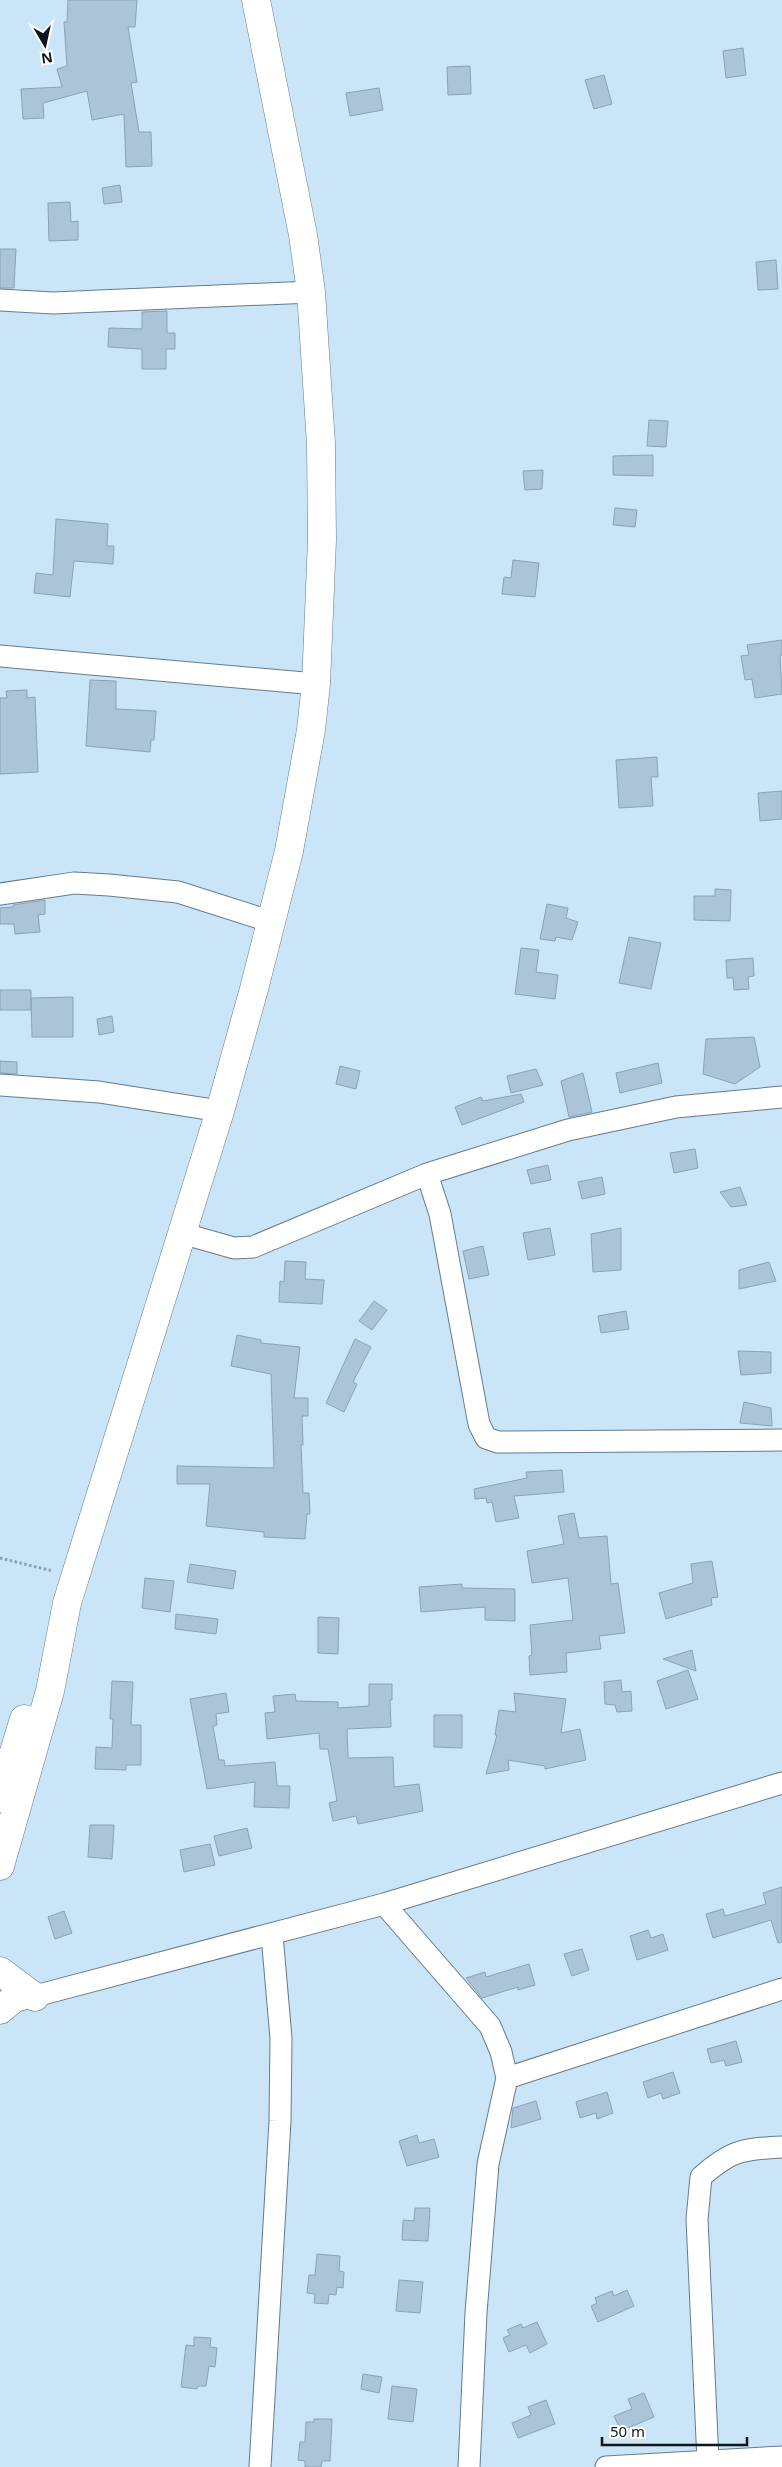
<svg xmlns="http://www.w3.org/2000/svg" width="782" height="2467" font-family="'Noto Sans',sans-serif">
<rect width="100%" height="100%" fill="#cae4f8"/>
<path fill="#abc4d8" stroke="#8aa2b6" d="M68 0H137L135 27H128L137 82 131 83 139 132H151L152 166 126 167 124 114 92 120 87 91 43 103 44 118 23 119 21 89 62 87 57 69 67 66 64 22H67Z
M743 48 746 75 726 78 723 51Z
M470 66 471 94 448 95 447 67Z
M604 75 612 104 594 109 585 80Z
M379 88 383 110 350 116 346 93Z
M120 185 122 202 104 204 102 188Z
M70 202 71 222 78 221V240L49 241 48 203Z
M0 249H16L14 288H0Z
M776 260 778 289 758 290 756 262Z
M167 311V333H175V349H166V369H142V349L108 347 109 328 142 329V312Z
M649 420 668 421 666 447 647 446Z
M653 455V476L613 475V456Z
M543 470 542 489 525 490 523 471Z
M615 508 637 510 635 527 613 525Z
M56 519 108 524 107 546H114L113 564 74 561 70 597 34 593 36 573 53 575Z
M513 560 539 563 535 597 502 594 504 577 511 578Z
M782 640V655L780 656 782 694 755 698 752 679 745 680 741 656 749 655 747 645Z
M90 680 116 681V709L156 711 154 740H151L150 752 86 746Z
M27 690V698L35 697 38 772 0 774V698H7L6 691Z
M657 757 658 777H651L653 806 619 808 616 760Z
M782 791V819L760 821 758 793Z
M715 889 731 890 730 921 694 920V896H715Z
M45 900V914L38 915 40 932 15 934 14 924H0V908L13 907V905Z
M547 904 568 908 566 918 578 922 572 940 556 937 555 941 540 939Z
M629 937 661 943 651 989 619 983Z
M521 948 539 950 536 972 558 975 555 999 515 994Z
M753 958 754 976 748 977 749 989 734 990 733 978H727L726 960Z
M0 990H31V1010H0Z
M73 997V1037H32L31 998Z
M112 1016 114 1032 99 1035 97 1019Z
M754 1037 760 1067 735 1084 703 1074 706 1039Z
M0 1061 17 1062V1074L0 1073Z
M658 1063 662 1083 620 1093 616 1073Z
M340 1066 360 1071 356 1089 336 1084Z
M536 1069 543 1085 511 1093 507 1076Z
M583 1073 592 1112 569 1117 561 1081Z
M521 1094 524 1102 462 1125 455 1107 481 1097 483 1101Z
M695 1149 698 1168 674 1173 670 1153Z
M548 1165 551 1180 531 1184 527 1170Z
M602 1177 605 1194 582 1199 578 1182Z
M740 1187 747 1205 731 1207 720 1192Z
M550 1228 555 1255 528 1260 523 1233Z
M621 1228V1270L593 1272 591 1234Z
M483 1246 489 1275 469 1279 463 1251Z
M285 1261 306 1262 305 1279 324 1280 322 1304 279 1302 280 1281 284 1282Z
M769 1262 776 1281 739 1289V1270Z
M374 1301 387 1310 372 1330 359 1321Z
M626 1311 629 1329 601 1333 598 1316Z
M237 1335 261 1340V1343L300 1347 294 1398H308V1416H302L303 1445H301L303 1493H309L310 1514H307L305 1539 264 1537V1532L206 1526 210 1484H177V1466L274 1468 271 1374 231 1366Z
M355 1339 371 1347 353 1382 357 1384 344 1412 326 1403Z
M738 1351 771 1352V1373L741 1375Z
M744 1402 771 1408 772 1426 740 1423Z
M562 1470 564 1492 514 1496 519 1518 496 1522 492 1502 487 1503 486 1498 475 1499 474 1489 527 1478 526 1472Z
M574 1513 579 1538 607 1536 611 1584 618 1583 625 1633 599 1636 601 1649 566 1653 567 1672 530 1675 529 1656 532 1655 530 1625 573 1620 568 1578 532 1583 527 1551 564 1544 558 1516Z
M712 1561 718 1597 711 1598 712 1605 666 1619 659 1593 693 1583 691 1564Z
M190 1564 236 1571 233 1589 187 1582Z
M145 1578 174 1581 170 1612 142 1608Z
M462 1584V1588L515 1589V1621L485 1620V1607L421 1612 419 1587Z
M176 1614 218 1619 216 1634 175 1629Z
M318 1617 339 1618 338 1654 318 1653Z
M692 1650 696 1671 663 1659Z
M688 1670 698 1699 666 1709 657 1681Z
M621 1680 622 1692 631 1691 632 1711 617 1712 615 1705 605 1704 604 1682Z
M112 1681 133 1682 131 1725H141V1765H126V1770L95 1769 96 1747 112 1748 113 1719H110Z
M369 1684H392V1700H390L391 1727 347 1729 348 1758 393 1757 394 1787 419 1784 423 1811 358 1824 356 1816 333 1821 329 1803 337 1801 328 1749H320L319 1733 267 1739 265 1713 275 1712 273 1696 295 1694 296 1701 338 1702V1708L369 1706Z
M226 1693 229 1712 216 1714 217 1725 213 1726 219 1760H224L225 1766 275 1762 277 1786H290L289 1808 254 1807 255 1782 207 1789 190 1699Z
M514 1693 566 1699 561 1733 580 1729 586 1760 545 1769V1766L508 1760 509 1770 486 1774 497 1735H495L499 1710 516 1712Z
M434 1715H462V1748L434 1747Z
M90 1825H114L112 1859 88 1857Z
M247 1828 252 1848 219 1856 214 1836Z
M210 1844 215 1865 184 1872 180 1850Z
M782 1887V1942L778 1943 771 1920 713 1938 706 1914 723 1909 725 1916 766 1904 763 1893Z
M64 1911 72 1933 55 1939 48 1917Z
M648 1930 651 1938 663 1934 668 1950 637 1960 630 1936Z
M582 1949 589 1970 572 1976 564 1954Z
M529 1964 535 1985 518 1990V1987L482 1998 466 1978 485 1972 486 1977Z
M736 2041 742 2062 726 2066 724 2060 711 2063 707 2049Z
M673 2072 680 2093 663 2099 661 2093 648 2098 643 2082Z
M607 2092 613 2113 597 2119 596 2113 580 2118 576 2102Z
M536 2101 541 2119 511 2128 513 2108Z
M417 2135 419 2143 434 2139 439 2157 407 2166 399 2141Z
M415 2208H430L428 2241 402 2240 403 2220 414 2221Z
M317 2254 340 2256 339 2271 344 2272 343 2288 337 2287 336 2295 329 2294 328 2304 314 2303 315 2294 307 2293 309 2275H315Z
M399 2280 423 2282 420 2313 396 2311Z
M627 2290 634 2306 598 2322 591 2306 597 2303 595 2298 612 2291 614 2296Z
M537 2322 547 2344 530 2353 526 2345 509 2352 503 2338 510 2335 507 2330 521 2324 523 2328Z
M194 2337 211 2338 210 2347 217 2348 215 2367 209 2366 206 2386H198L197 2389 181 2387 186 2345 194 2346Z
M363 2374 382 2377 379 2393 361 2389Z
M392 2386 417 2389 413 2422 388 2419Z
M644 2393 654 2417 621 2431 614 2416 632 2409 628 2399Z
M546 2400 555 2424 518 2438 512 2423 531 2415 528 2407Z
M314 2419H332L330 2461H322L321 2467H305V2461L298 2460 300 2442H305L306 2422H314Z"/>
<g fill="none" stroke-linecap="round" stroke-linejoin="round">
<defs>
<path id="minor" d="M0 300 53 303 311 292
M0 656 316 684
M0 894 74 883 109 885 178 892 272 922
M0 1085 99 1092 220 1111
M427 1174 440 1214 479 1424 486 1438 498 1442 782 1440
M181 1233 234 1248 253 1247 427 1174 568 1130 676 1107 782 1097
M384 1904 490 2026 501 2052 507 2078 488 2164 476 2313 469 2467
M20 2000 384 1904 782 1783
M507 2078 782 1989
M708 2461 697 2219 701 2177C731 2150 743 2149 782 2147
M260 2467 280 2121 281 2038 272 1935
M606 2467 782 2457"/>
<path id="highway" d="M0 1798 24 1719
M0 1866 50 1691 67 1603 220 1111 254 989 289 851 311 730 316 684 322 540 321 444 311 292 303 235 256 0
M0 1971 35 1997
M0 2010 11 2001"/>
</defs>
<use href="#minor" stroke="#647b8d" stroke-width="23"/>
<use href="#highway" stroke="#647b8d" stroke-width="29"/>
<path stroke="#8ca1b0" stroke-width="3" stroke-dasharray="2.5 2.5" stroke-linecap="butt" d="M0 1558 53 1571"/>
<use href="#minor" stroke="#fff" stroke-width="21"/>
<use href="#highway" stroke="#fff" stroke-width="28"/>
</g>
<g transform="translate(45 45) rotate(171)" stroke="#ffffff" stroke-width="4" paint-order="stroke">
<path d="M0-4L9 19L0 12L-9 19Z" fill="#0d161d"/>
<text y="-8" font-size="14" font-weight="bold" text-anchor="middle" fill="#0d161d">N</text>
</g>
<path d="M602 2437v8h145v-8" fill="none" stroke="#0d161d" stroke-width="2.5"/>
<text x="610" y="2437" font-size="15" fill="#0d161d" stroke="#ffffff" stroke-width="4" paint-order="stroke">50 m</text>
</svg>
